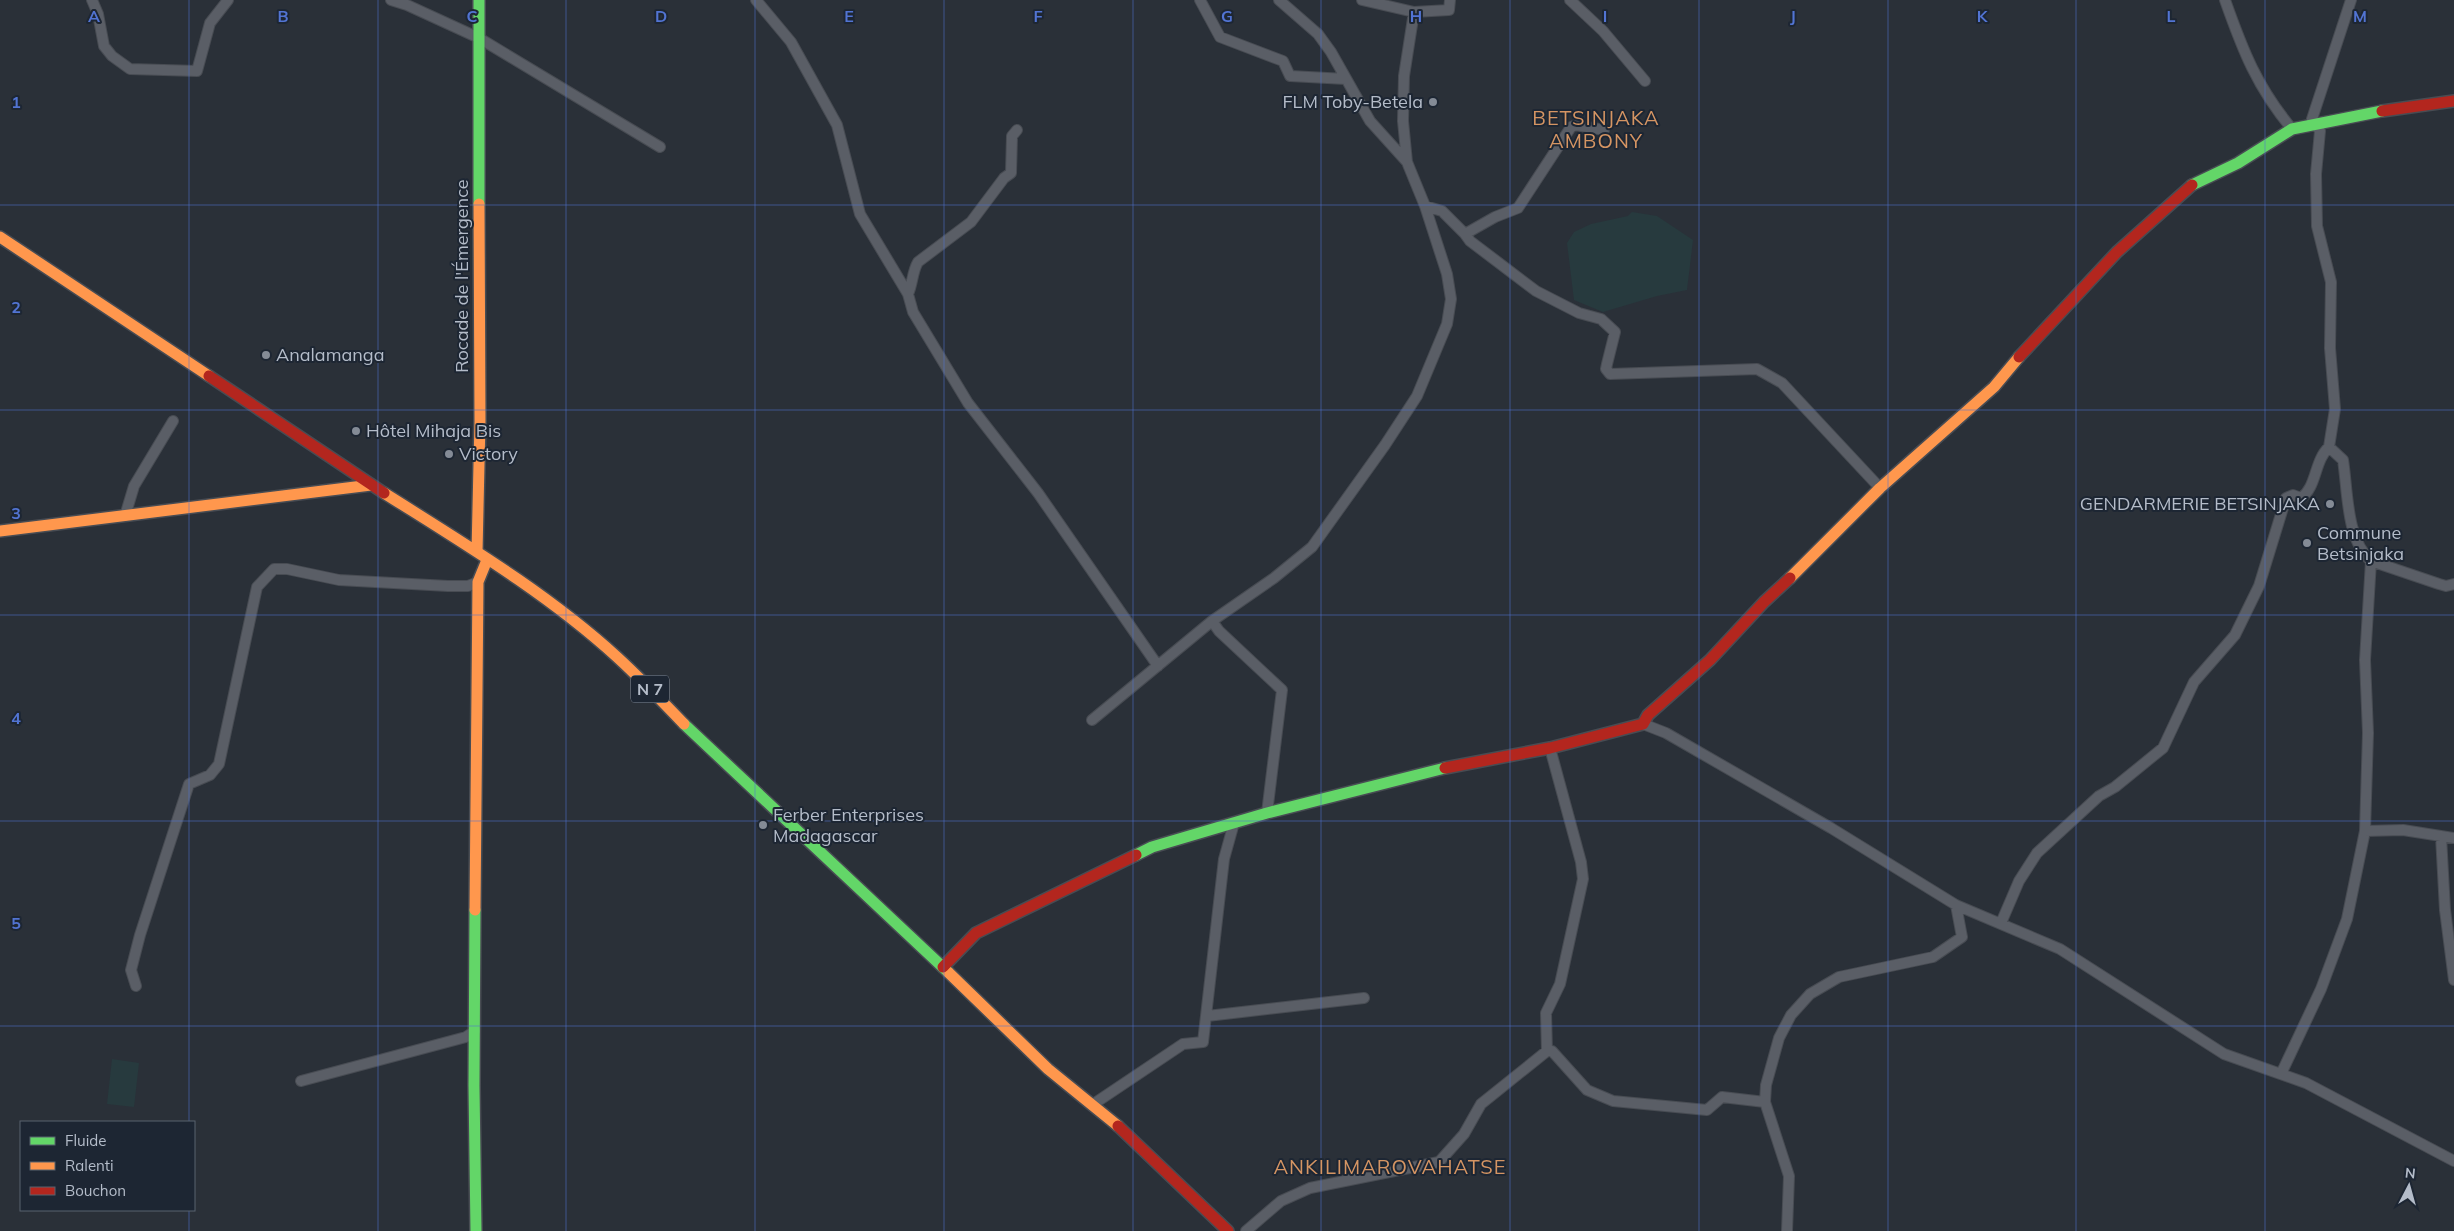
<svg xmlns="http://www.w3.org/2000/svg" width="2454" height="1231" font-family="Mulish,sans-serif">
<rect width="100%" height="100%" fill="#2a3038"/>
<path fill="#273a3e" d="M1632 212 1657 216 1693 240 1687 290 1657 296 1603 312 1574 300 1567 243 1574 232 1591 224 1628 216Z
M112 1059 139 1063 134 1107 107 1104Z"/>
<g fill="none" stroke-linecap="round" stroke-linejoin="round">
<defs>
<path id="street" d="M92 0 98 14 104 46 112 56 130 69 197 71 210 23 228 0
M391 0 407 5 479 38 660 147
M756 0 791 42 837 125 860 214 908 294 913 312 968 403 1038 493 1158 666
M1200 0 1220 37 1283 61 1290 76 1346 79
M1279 0 1318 34 1331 52 1370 121 1407 162
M1362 0 1414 12
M1570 0 1603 31 1645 81
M2225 0C2243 51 2257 87 2292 129
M1425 206 1442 211 1465 234 1470 241 1536 291 1579 313 1601 319 1615 332 1607 364 1606 369 1610 374 1757 369 1782 383 1880 488
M1465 234 1495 217 1518 208 1571 127 1576 125 1604 130
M908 294C913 283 912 272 918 262L971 222 1004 178 1011 173 1012 136 1017 130
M125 516 134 486 173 421
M2371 561 2439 584 2446 586 2454 584
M1092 720 1212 621
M1643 724 1666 733 1831 828 1956 905 2060 949 2224 1054 2306 1083 2454 1161
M1550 748 1581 862 1583 879 1560 984 1546 1013 1547 1051H1552L1587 1090 1613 1101 1707 1110 1722 1097 1765 1102
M1267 813 1282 690 1219 631 1212 621 1274 578 1312 547 1385 445 1417 396 1447 324 1451 299 1447 274 1425 206 1407 162 1403 121 1404 76 1414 12 1449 10 1450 0
M2365 831 2403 830 2454 838
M2441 836 2445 910 2454 980
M2001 923 2019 881 2037 853 2099 796 2115 787 2163 748 2194 682 2235 635 2259 586 2286 498 2293 495 2301 498C2317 487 2314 461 2329 447
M136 986 131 970 140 935 189 784 210 775 219 764 257 587 274 569H287L339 580 448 586H468L478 582
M1207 1016 1364 998
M2281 1074 2321 989 2347 919 2365 831 2368 733 2365 660 2371 561C2346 539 2348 492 2343 460L2329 447 2335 409 2330 348 2331 282 2317 226 2316 174 2320 131 2312 119 2351 0
M301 1081 466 1037 475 1031
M1092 1105 1183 1044 1203 1042 1224 859 1234 823
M1246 1231 1281 1201 1310 1188 1439 1162 1464 1134 1481 1104 1547 1051
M1787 1231 1789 1176 1765 1102 1766 1085 1779 1038 1791 1015 1810 994 1839 977 1933 957 1962 937 1956 905"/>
<path id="fast" d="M479 0V204
M2192 185 2238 163 2292 129 2382 111
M684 724 948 972
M1136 855 1152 847 1267 813 1445 768
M475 910 474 1086 476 1231"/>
<path id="slow" d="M0 237 209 376
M384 493C463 543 547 593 617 657 640 678 662 701 684 724
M0 531 371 485
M477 552 480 421 479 204
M1790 578 1880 488 1994 387 2019 357
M475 910 478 582 487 560
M948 972 1048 1069 1118 1126"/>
<path id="jam" d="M2382 111 2454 101
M2019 357 2117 252 2192 185
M209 376 384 493
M1445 768 1550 748 1643 724 1648 715 1710 660 1764 602 1790 578
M943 967 976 933 1136 855
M1118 1126 1228 1231"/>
</defs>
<use href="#street" stroke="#484c53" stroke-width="12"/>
<use href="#fast" stroke="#484c53" stroke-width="14"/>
<use href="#slow" stroke="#484c53" stroke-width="14"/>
<use href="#jam" stroke="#484c53" stroke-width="14"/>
<use href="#street" stroke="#5a5e66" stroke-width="10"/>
<use href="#fast" stroke="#63d668" stroke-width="11"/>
<use href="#slow" stroke="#ff974d" stroke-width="11"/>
<use href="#jam" stroke="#b3261e" stroke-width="11"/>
</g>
<path fill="none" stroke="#5274d3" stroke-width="1" stroke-opacity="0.55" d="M189 0V1122M378 0V1231M566 0V1231M755 0V1231M944 0V1231M1133 0V1231M1321 0V1231M1510 0V1231M1699 0V1231M1888 0V1231M2076 0V1231M2265 0V1231M0 205H2454M0 410H2454M0 615H2454M0 821H2454M0 1026H2454M189 1210V1231"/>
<g fill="#848b96" stroke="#1d2633" stroke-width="2">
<circle cx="1433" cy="102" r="5"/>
<circle cx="266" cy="355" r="5"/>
<circle cx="356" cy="431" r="5"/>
<circle cx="449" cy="454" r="5"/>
<circle cx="2330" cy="504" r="5"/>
<circle cx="2307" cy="543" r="5"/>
<circle cx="763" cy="825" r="5"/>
</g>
<g text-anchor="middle" stroke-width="4" stroke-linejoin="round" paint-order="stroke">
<rect fill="#1d2633" stroke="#878f9c" stroke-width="1" x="631" y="675.5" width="38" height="27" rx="4"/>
<g font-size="16" font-weight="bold" fill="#b4bcc9">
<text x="650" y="695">N 7</text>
</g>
<g font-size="18" fill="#b4bcc9" stroke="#1d2633" text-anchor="start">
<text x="1423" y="108" text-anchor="end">FLM Toby-Betela</text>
<text x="276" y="361">Analamanga</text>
<text x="366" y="437">Hôtel Mihaja Bis</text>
<text x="459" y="460">Victory</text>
<text x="2320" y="510" text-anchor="end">GENDARMERIE BETSINJAKA</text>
<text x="2317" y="539">Commune<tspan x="2317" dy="21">Betsinjaka</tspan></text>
<text x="773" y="821">Ferber Enterprises<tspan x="773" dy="21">Madagascar</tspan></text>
</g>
<g font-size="18" fill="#b4bcc9" stroke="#1d2633">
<text transform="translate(462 276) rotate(-90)" y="6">Rocade de l'Émergence</text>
</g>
<g font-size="20" letter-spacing="1" fill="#d59563" stroke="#1d2633">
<text x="1596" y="125">BETSINJAKA<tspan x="1596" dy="23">AMBONY</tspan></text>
<text x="1390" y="1174">ANKILIMAROVAHATSE</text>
</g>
</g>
<g font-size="16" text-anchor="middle" font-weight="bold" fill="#5274d3" stroke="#1d2633" stroke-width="4" stroke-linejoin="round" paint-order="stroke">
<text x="94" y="22">A</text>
<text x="283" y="22">B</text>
<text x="472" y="22">C</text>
<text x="661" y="22">D</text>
<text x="849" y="22">E</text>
<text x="1038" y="22">F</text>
<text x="1227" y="22">G</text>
<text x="1416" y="22">H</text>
<text x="1605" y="22">I</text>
<text x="1793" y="22">J</text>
<text x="1982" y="22">K</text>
<text x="2171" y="22">L</text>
<text x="2360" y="22">M</text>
<text x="16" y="108">1</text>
<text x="16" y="313">2</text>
<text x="16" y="519">3</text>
<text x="16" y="724">4</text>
<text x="16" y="929">5</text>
</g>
<rect x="20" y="1121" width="175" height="90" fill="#1d2633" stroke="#59626f"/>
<rect x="30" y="1137" width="25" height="8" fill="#63d668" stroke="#59626f"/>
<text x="65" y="1146" font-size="15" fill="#b4bcc9">Fluide</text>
<rect x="30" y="1162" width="25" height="8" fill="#ff974d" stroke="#59626f"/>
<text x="65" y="1171" font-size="15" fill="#b4bcc9">Ralenti</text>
<rect x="30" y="1187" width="25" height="8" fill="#b3261e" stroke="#59626f"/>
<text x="65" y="1196" font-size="15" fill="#b4bcc9">Bouchon</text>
<g transform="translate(2409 1186) rotate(6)" stroke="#1d2633" stroke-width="4" paint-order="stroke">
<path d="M0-4L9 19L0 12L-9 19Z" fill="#b4bcc9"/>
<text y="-8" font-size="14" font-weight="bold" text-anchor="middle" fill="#b4bcc9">N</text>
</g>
</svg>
